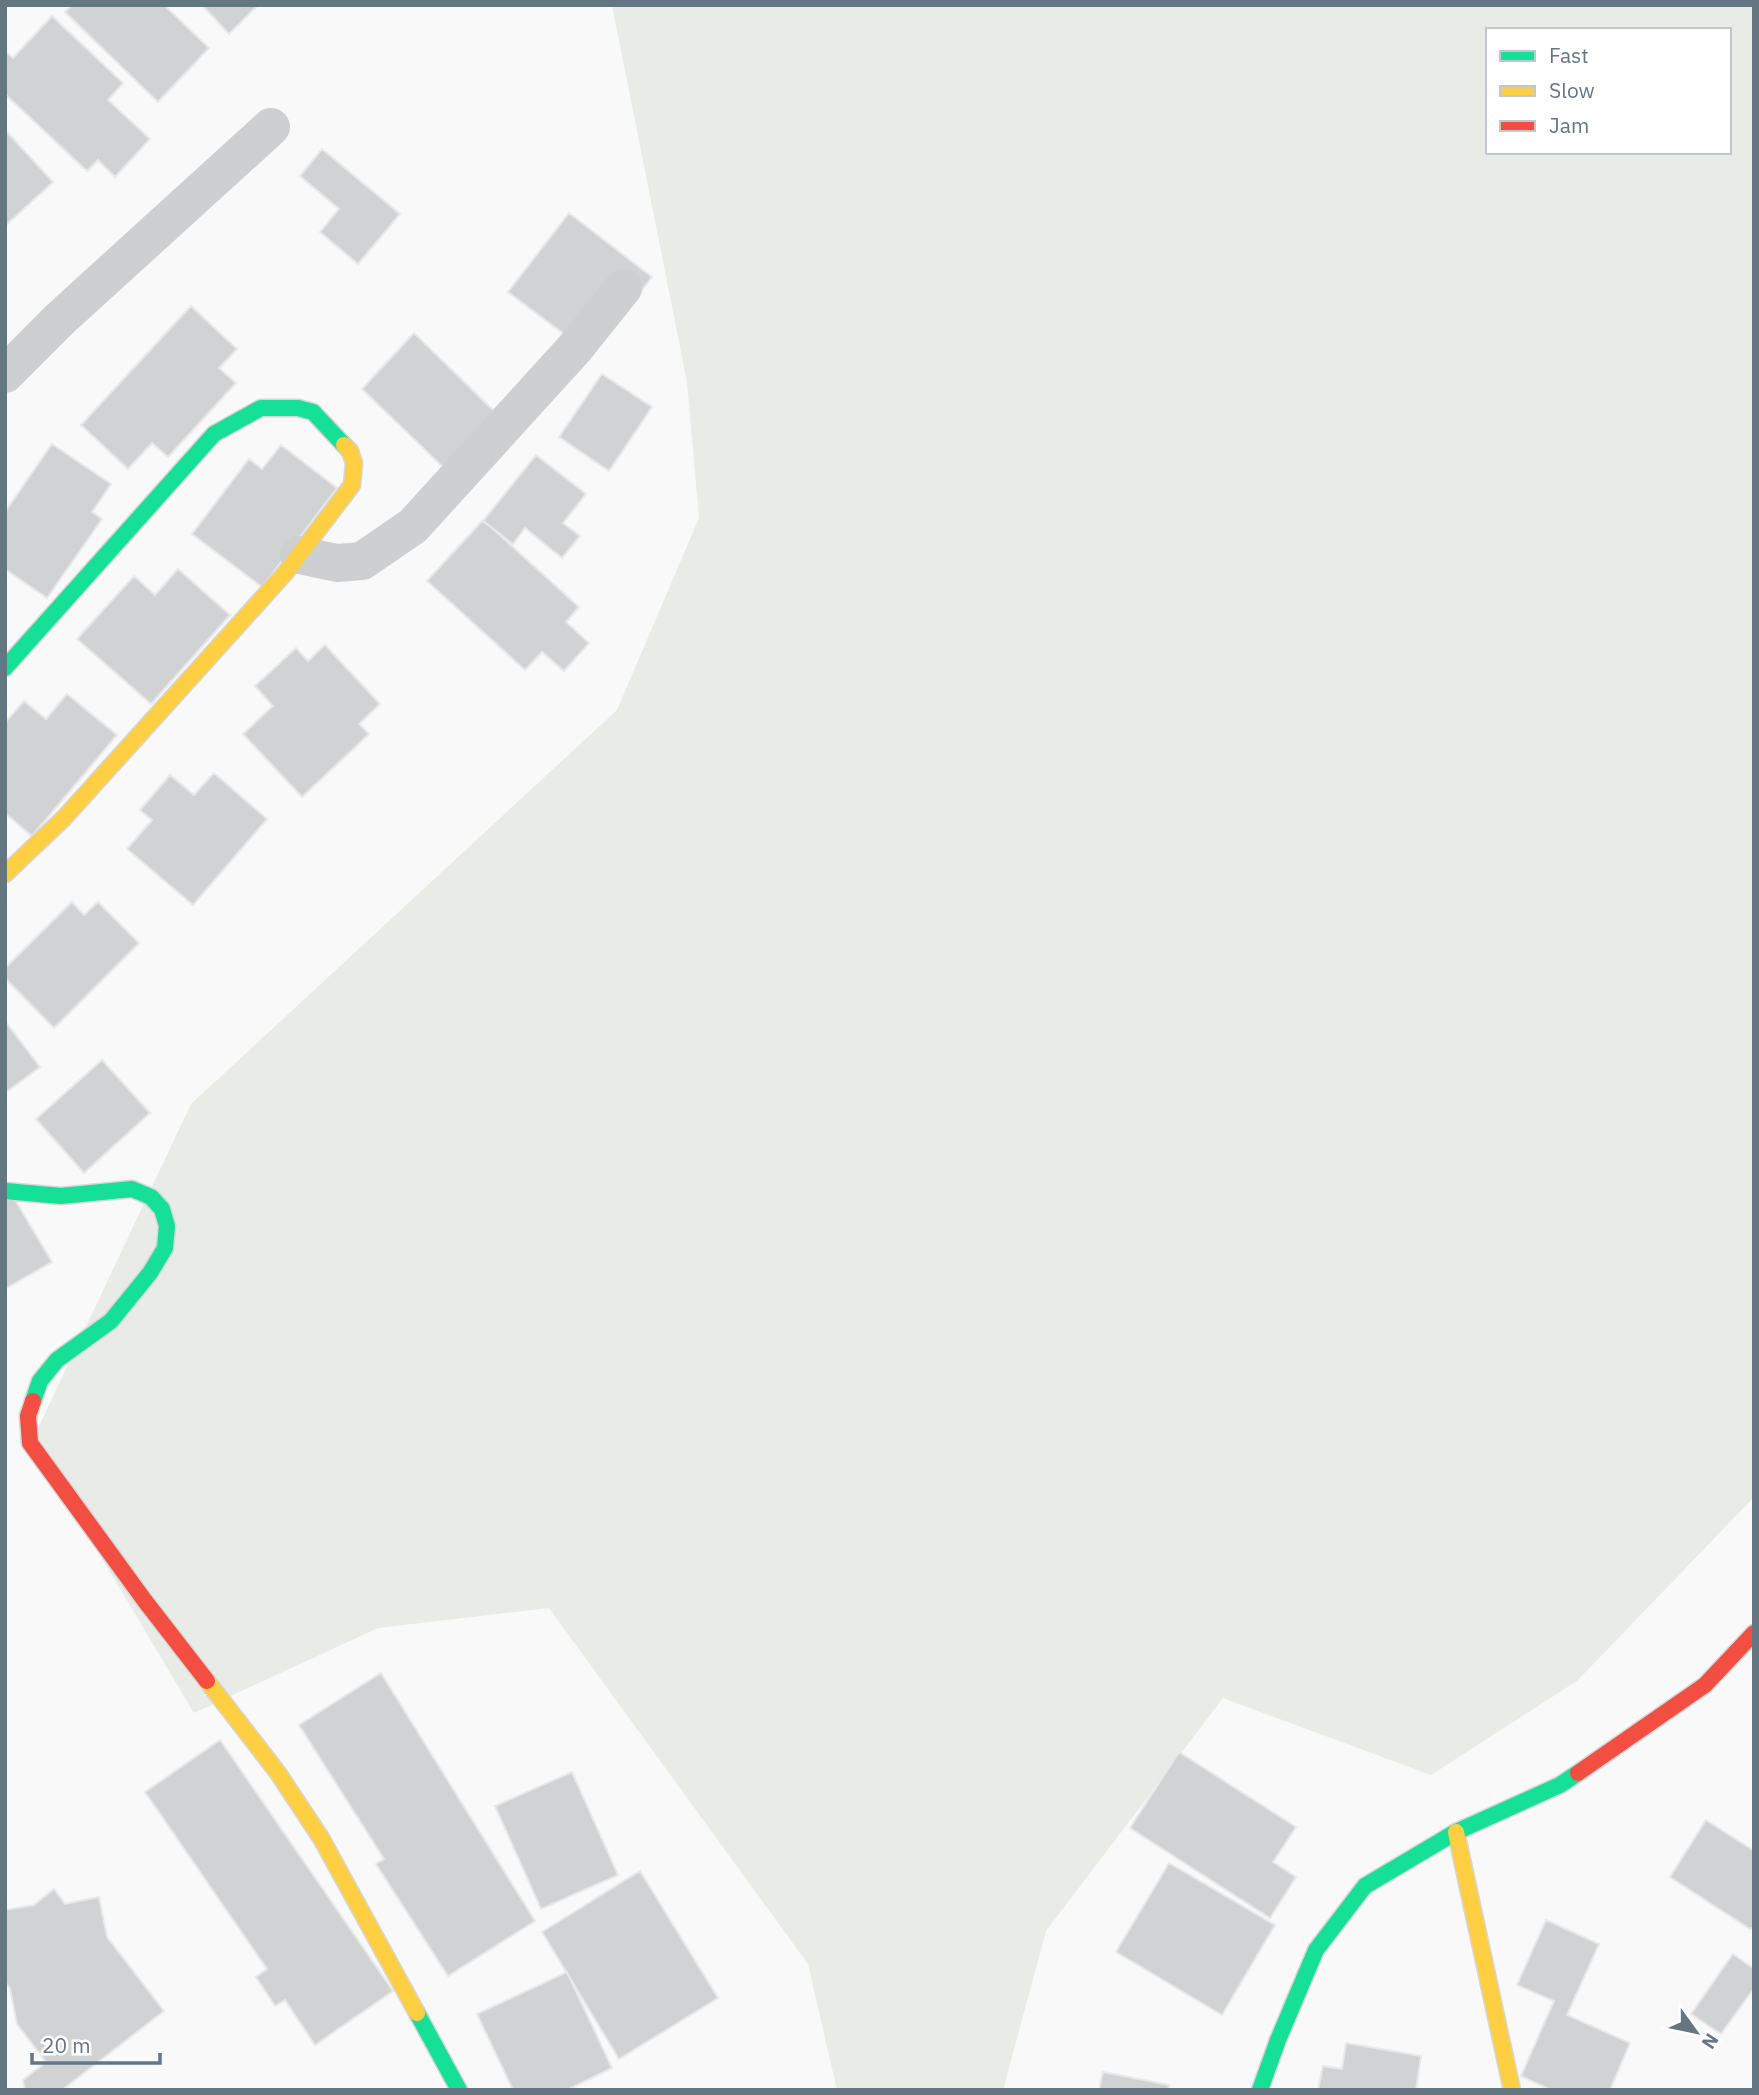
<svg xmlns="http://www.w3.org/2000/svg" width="1759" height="2095" font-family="'IBM Plex Sans',sans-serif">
<rect width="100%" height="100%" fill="#f9f9f9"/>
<path fill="#e8ebe6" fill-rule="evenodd" d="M612 5H1754V1497L1577 1681 1431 1775 1223 1698 1046 1931 1003 2090H837L808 1964 549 1608 378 1628 194 1713 32 1441 191 1104 617 710 699 518 687 382ZM1488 30H1729V152H1488Z"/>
<path fill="#d0d2d3" stroke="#e8e8e8" stroke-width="2" d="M72 5H164L209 48 158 102 65 12Z
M202 5H258L229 34Z
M52 16 123 83 108 100 150 139 115 177 98 160 87 171 5 94V51L13 58Z
M5 130 53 182 5 226Z
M322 149 400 214 358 264 320 232 339 209 300 176Z
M569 213 652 277 592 355 508 292Z
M191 306 237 349 219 368 236 383 168 457 152 443 128 469 81 425Z
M414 333 505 422 443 467 362 389Z
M602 374 652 407 609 471 559 437Z
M52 444 111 484 92 512 102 519 47 598 5 569V512Z
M281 445 337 488 262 587 192 534 249 459 262 469Z
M536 455 586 494 563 523 580 536 562 558 525 528 513 544 483 521Z
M483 520 579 607 566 622 589 643 564 671 542 652 525 670 427 581Z
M178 569 230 615 151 704 77 639 134 576 155 595Z
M325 645 380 704 359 724 369 734 302 797 243 734 273 706 255 686 296 648 308 661Z
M67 694 117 735 32 836 5 813V723L24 701 46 719Z
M214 773 267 819 193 905 127 849 152 820 140 810 170 775 194 795Z
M72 902 84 915 98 902 139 943 54 1028 5 978V968Z
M5 1021 40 1067 5 1093Z
M102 1060 150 1113 84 1173 36 1119Z
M5 1183 52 1262 5 1289Z
M381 1673 535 1921 448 1976 376 1864 384 1859 299 1725Z
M220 1740 393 1991 315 2045 285 2000 275 2006 256 1977 267 1969 145 1792Z
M1179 1752 1296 1827 1273 1862 1296 1877 1270 1918 1130 1828Z
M572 1772 618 1875 541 1909 495 1806Z
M1706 1820 1754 1851V1927L1750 1929 1670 1877Z
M1169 1863 1275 1925 1222 2015 1116 1952Z
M640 1871 718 1998 619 2059 542 1932Z
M54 1889 65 1904 99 1897 107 1937 164 2011 62 2090H25L23 2080 46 2062 17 2024 10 1988 5 1982V1910L34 1905Z
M1546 1920 1599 1944 1567 2015 1630 2043 1610 2090H1551L1521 2076 1554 2001 1517 1985Z
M1733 1954 1754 1969V1988L1721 2034 1691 2014Z
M567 1972 612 2068 567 2090H513L477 2014Z
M1346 2043 1421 2056 1416 2090H1318L1323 2066 1342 2069Z
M1103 2072 1169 2085 1168 2090H1099Z"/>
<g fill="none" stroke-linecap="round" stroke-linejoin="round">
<defs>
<path id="fast" d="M5 668 214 434 261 408H298L313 412 344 445
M5 1191 61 1196 132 1189 151 1197 162 1209 167 1226 165 1248 150 1273 111 1321 57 1360 40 1381 33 1401
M417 2013 459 2090
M1260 2090 1278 2040 1316 1950 1365 1886 1456 1832 1560 1785 1578 1773"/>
<path id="slow" d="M5 874 64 818 286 572 352 485 354 463 350 451 344 445
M207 1681 278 1773 321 1838 417 2013
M1456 1832 1512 2090"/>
<path id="jam" d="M33 1401 28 1416 30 1443 145 1601 207 1681
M1578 1773 1705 1685 1754 1633"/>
</defs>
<use href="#fast" stroke="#d5d6d7" stroke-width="19"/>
<use href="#slow" stroke="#d5d6d7" stroke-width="19"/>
<use href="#jam" stroke="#d5d6d7" stroke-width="19"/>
<path stroke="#cecfd0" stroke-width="38" d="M5 374 60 319 271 127
M299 555 337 563 362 561 413 526 575 348 623 288"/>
<use href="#fast" stroke="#16e098" stroke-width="16"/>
<use href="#slow" stroke="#ffcf43" stroke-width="16"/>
<use href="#jam" stroke="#f24e42" stroke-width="16"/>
</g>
<rect width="1759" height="2095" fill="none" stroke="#657683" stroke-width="14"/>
<rect x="1486" y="28" width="245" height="126" fill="#ffffff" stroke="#c1c8cd" stroke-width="2"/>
<rect x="1500" y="51" width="35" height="10" fill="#16e098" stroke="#c1c8cd" stroke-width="2"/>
<text x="1549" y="63" font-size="21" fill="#657683">Fast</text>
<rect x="1500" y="86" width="35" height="10" fill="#ffcf43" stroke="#c1c8cd" stroke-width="2"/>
<text x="1549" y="98" font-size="21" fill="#657683">Slow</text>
<rect x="1500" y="121" width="35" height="10" fill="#f24e42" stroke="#c1c8cd" stroke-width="2"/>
<text x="1549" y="133" font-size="21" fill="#657683">Jam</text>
<g transform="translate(1696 2032) rotate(123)" stroke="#ffffff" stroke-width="5" paint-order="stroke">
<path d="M0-5L12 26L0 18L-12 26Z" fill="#657683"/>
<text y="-10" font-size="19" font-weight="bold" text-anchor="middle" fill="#657683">N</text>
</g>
<path d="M32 2053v10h128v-10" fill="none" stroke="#657683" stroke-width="3.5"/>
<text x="42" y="2053" font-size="21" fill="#657683" stroke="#ffffff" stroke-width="5" paint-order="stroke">20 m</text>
</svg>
